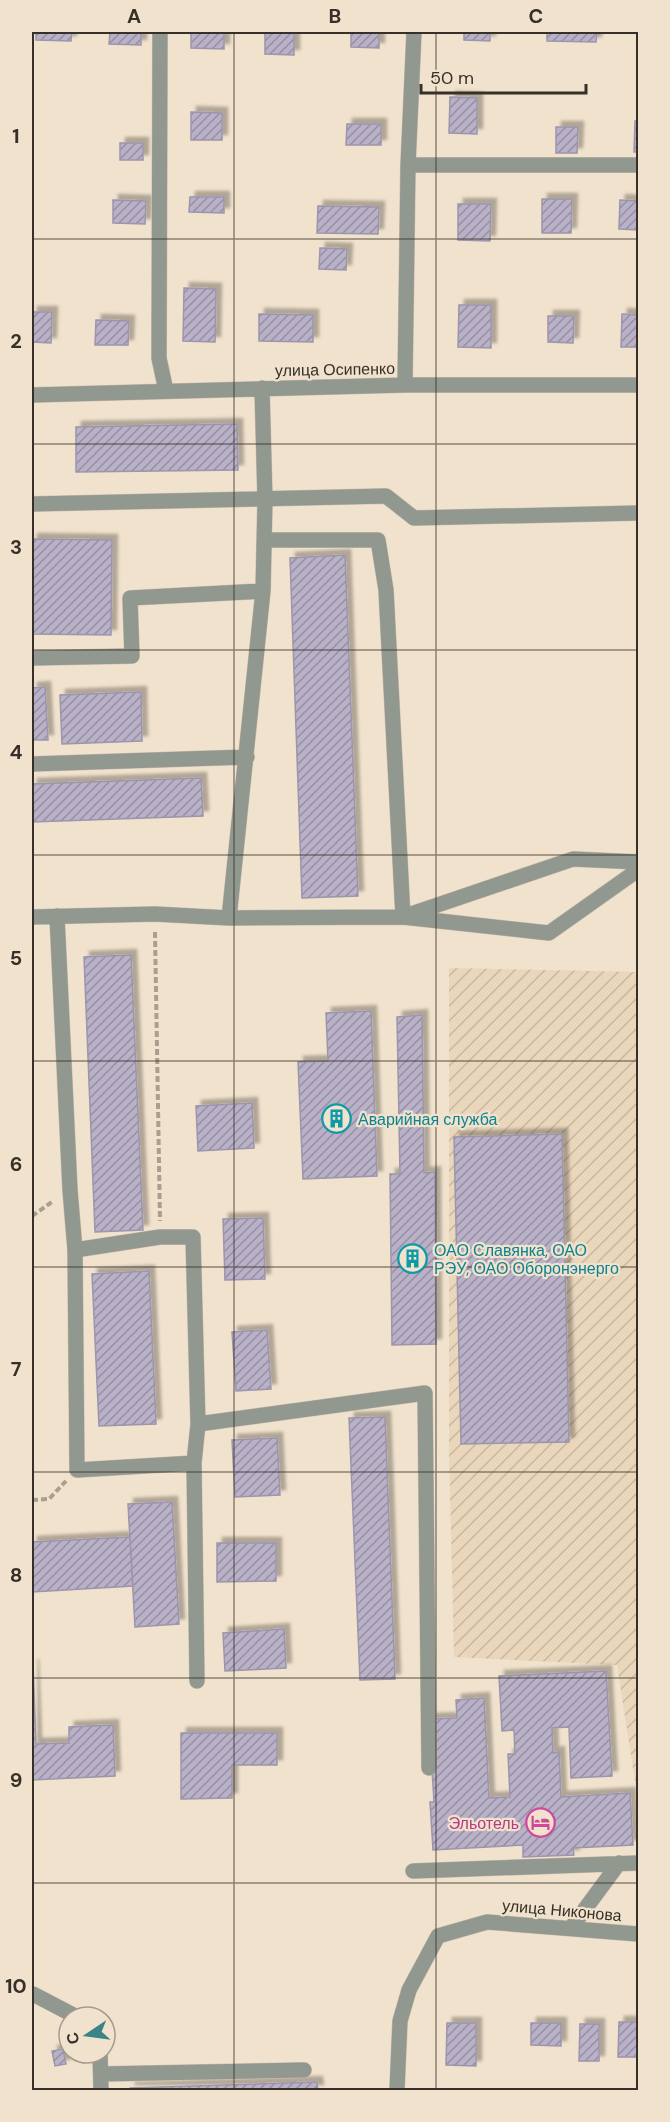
<svg xmlns="http://www.w3.org/2000/svg" width="670" height="2122" font-family="'DM Sans',sans-serif">
<defs>
<pattern id="industrial-furrows" width="10" height="10" patternUnits="userSpaceOnUse" patternTransform="scale(1.5)"><rect width="10" height="10" fill="#e9d6bb"/><path d="M-1 1l2-2M0 10L10 0M9 11l2-2" fill="none" stroke="#c8b8a1"/></pattern>
<pattern id="building-hatch" width="6" height="6" patternUnits="userSpaceOnUse" patternTransform="scale(1.5)"><rect width="6" height="6" fill="#b8b1c8"/><path d="M-1 1l2-2M0 6l6-6M5 7l2-2" fill="none" stroke="#9690a2"/></pattern>
<filter id="shadow"><feDropShadow dx="5.5" dy="-5.5" stdDeviation="1.5" flood-color="#0004"/></filter>
</defs>
<rect width="100%" height="100%" fill="#f1e2cd"/>
<path fill="url(#industrial-furrows)" d="M449 968 638 972V1801L617 1665 454 1657 449 1449Z"/>
<path fill="url(#building-hatch)" stroke="#9c95ab" stroke-width="1.5" filter="url(#shadow)" d="M36 32H72L71 41 36 40Z
M110 32H141V45L109 44Z
M191 32H224V49L191 48Z
M265 32H294V55L265 54Z
M351 32H379V48L351 47Z
M464 32H490V41L464 40Z
M547 32H597L596 42 547 41Z
M450 97 477 98V134L449 133Z
M191 112 222 113V140H191Z
M635 121H638V152H634Z
M347 124H381V145H346Z
M556 127H578L577 153H556Z
M120 143H143V160H120Z
M190 197H224V213L189 212Z
M542 199H572L571 233H542Z
M113 200 146 201 145 224 113 223Z
M620 200 638 201V230L619 229Z
M458 204H491L490 241 458 240Z
M318 206 379 207 378 234 317 233Z
M320 248 347 249 346 270 319 269Z
M184 288 216 289 215 342 183 341Z
M459 305H491V348L458 347Z
M32 312H52L51 343 32 342Z
M259 314 313 315V342L259 341Z
M622 314 638 315V347H621Z
M548 316H574L573 343 548 342Z
M96 320 129 321 128 345H95Z
M237 424 238 470 76 472V427Z
M32 539 112 540 111 635 32 634Z
M345 555 358 896 302 898 290 558Z
M45 687 48 740H32V688Z
M141 692 142 741 62 744 60 695Z
M201 778 203 816 32 822V784Z
M131 955 143 1230 95 1232 84 957Z
M371 1011 377 1176 303 1179 298 1062 328 1061 326 1013Z
M422 1015 424 1173 435 1172 436 1344 392 1345 390 1174H400L397 1017Z
M252 1103 254 1148 198 1151 196 1106Z
M562 1134 569 1442 461 1444 454 1137Z
M263 1218 265 1279 225 1280 223 1219Z
M149 1271 156 1424 99 1426 92 1274Z
M267 1330 271 1389 236 1391 232 1332Z
M385 1417 395 1679 360 1680 349 1418Z
M277 1438 280 1495 235 1497 232 1440Z
M172 1502 179 1624 135 1627 128 1504Z
M130 1537 133 1586 32 1592V1542Z
M217 1543H276V1581L217 1582Z
M284 1629 286 1668 225 1671 223 1633Z
M33 1664 36 1744 69 1743V1727L113 1725 115 1776 32 1780Z
M606 1671 612 1776 571 1778 569 1727 552 1728 553 1753 559 1752 561 1797 630 1793 633 1845 573 1848 574 1855 523 1857V1845L433 1850 430 1802H434L429 1719 457 1718 456 1700 484 1698 489 1798 510 1797 508 1754H515L514 1730 502 1731 499 1676Z
M181 1733H277V1765H232V1798L181 1799Z
M619 2022H638V2057H618Z
M447 2023H476V2066L446 2065Z
M531 2023H561V2046L531 2045Z
M580 2024H599V2061H579Z
M63 2049 66 2064 55 2066 52 2051Z
M317 2082 318 2090H130V2088Z"/>
<g fill="none" stroke-linecap="round" stroke-linejoin="round">
<defs>
<path id="minor" d="M160 32 159 358 166 391
M414 32 408 165H638
M405 385 408 165
M32 395 405 385H638
M32 504 386 496 414 518 638 513
M32 658 132 656 130 598 263 591
M32 764 247 757
M408 915 573 859 638 862
M57 916 70 1190 75 1250 160 1237H193L198 1424 194 1463 77 1470 75 1250
M32 917 155 914 229 918 263 591 265 500 262 388
M403 917 549 933 638 870
M229 918 403 917 386 590 378 540H264
M198 1424 425 1393 429 1768
M194 1463 197 1681
M413 1871 638 1863
M571 1928 619 1863
M33 1994 77 2017
M100 2053 101 2090
M101 2074 304 2070
M397 2090 400 2021 409 1990 438 1936 487 1922 638 1934"/>
</defs>
<use href="#minor" stroke="#ccbeac" stroke-width="16"/>
<path stroke="#aa9e8e" stroke-width="4" stroke-dasharray="6 3" stroke-linecap="butt" d="M155 932 160 1221
M32 1216 52 1202
M32 1500 49 1499 66 1481"/>
<use href="#minor" stroke="#919890" stroke-width="15"/>
</g>
<path fill="none" stroke="#363028" stroke-width="1.5" stroke-opacity="0.55" d="M234 32V2090M436 32V2090M32 239H638M32 444H638M32 650H638M32 855H638M32 1061H638M32 1267H638M32 1472H638M32 1678H638M32 1883H638"/>
<defs>
<symbol id="building-ring" viewBox="-11 -11 22 22"><circle r="9.5" fill="#f1e2cd" stroke="#0f9aa8" stroke-width="1.5"/><path d="M-4-6H4V6H1V3H-1V6H-4ZM-2.5-4.3h1.7v1.8h-1.7ZM.8-4.3h1.7v1.8H.8ZM-2.5-1h1.7V.8h-1.7ZM.8-1h1.7V.8H.8Z" fill="#0f9aa8"/></symbol>
<symbol id="hotel-ring" viewBox="-11 -11 22 22"><circle r="9.5" fill="#f1e2cd" stroke="#d1479c" stroke-width="1.5"/><path d="M-6-4.5h1.5V1H6V5H4.5V3h-9V5H-6ZM-4 0a1.8 1.8 0 1 1 3.6 0ZM.5 0V-2.5h3Q6-2.5 6 0Z" fill="#d1479c"/></symbol>
</defs>
<g fill-rule="evenodd">
<use href="#building-ring" x="320" y="1102" width="33" height="33"/>
<use href="#building-ring" x="396" y="1242" width="33" height="33"/>
<use href="#hotel-ring" x="524" y="1806" width="33" height="33"/>
</g>
<g text-anchor="middle" stroke-width="4.5" stroke-linejoin="round" paint-order="stroke">
<g font-size="16" fill="#363028" stroke="#f1e2cd">
<text transform="translate(335 369) rotate(-1)" y="6">улица Осипенко</text>
<text transform="translate(562 1910) rotate(5)" y="6">улица Никонова</text>
</g>
<g font-size="16" fill="#0d838f" stroke="#f1e2cd" text-anchor="start">
<text x="358" y="1125">Аварийная служба</text>
<text x="434" y="1256">ОАО Славянка, ОАО<tspan x="434" dy="18">РЭУ, ОАО Оборонэнерго</tspan></text>
</g>
<g font-size="16" fill="#b23c85" stroke="#f1e2cd" text-anchor="end">
<text x="519" y="1829">Эльотель</text>
</g>
</g>
<rect width="670" height="2122" fill="none" stroke="#f1e2cd" stroke-width="66"/>
<g transform="translate(87 2035) rotate(257)"><circle r="28" fill="#f1e2cd" stroke="#a69b8b" stroke-width="1.5"/>
<path d="M0-4.5L10 22L0 15L-10 22Z" fill="#3a8387"/>
<text y="-9" font-size="16" font-weight="bold" text-anchor="middle" fill="#363028">С</text>
</g>
<path d="M421 84v9h165v-9" fill="none" stroke="#363028" stroke-width="3"/>
<text x="430" y="84" font-size="18" fill="#363028" stroke="#f1e2cd" stroke-width="4.5" paint-order="stroke">50 m</text>
<rect x="33" y="33" width="604" height="2056" fill="none" stroke="#363028" stroke-width="2"/>
<g font-size="20" text-anchor="middle" font-weight="bold" fill="#363028">
<text x="134" y="23">A</text>
<text x="335" y="23">B</text>
<text x="536" y="23">C</text>
<text x="16" y="143">1</text>
<text x="16" y="348">2</text>
<text x="16" y="554">3</text>
<text x="16" y="759">4</text>
<text x="16" y="965">5</text>
<text x="16" y="1171">6</text>
<text x="16" y="1376">7</text>
<text x="16" y="1582">8</text>
<text x="16" y="1787">9</text>
<text x="16" y="1993">10</text>
</g>
</svg>
